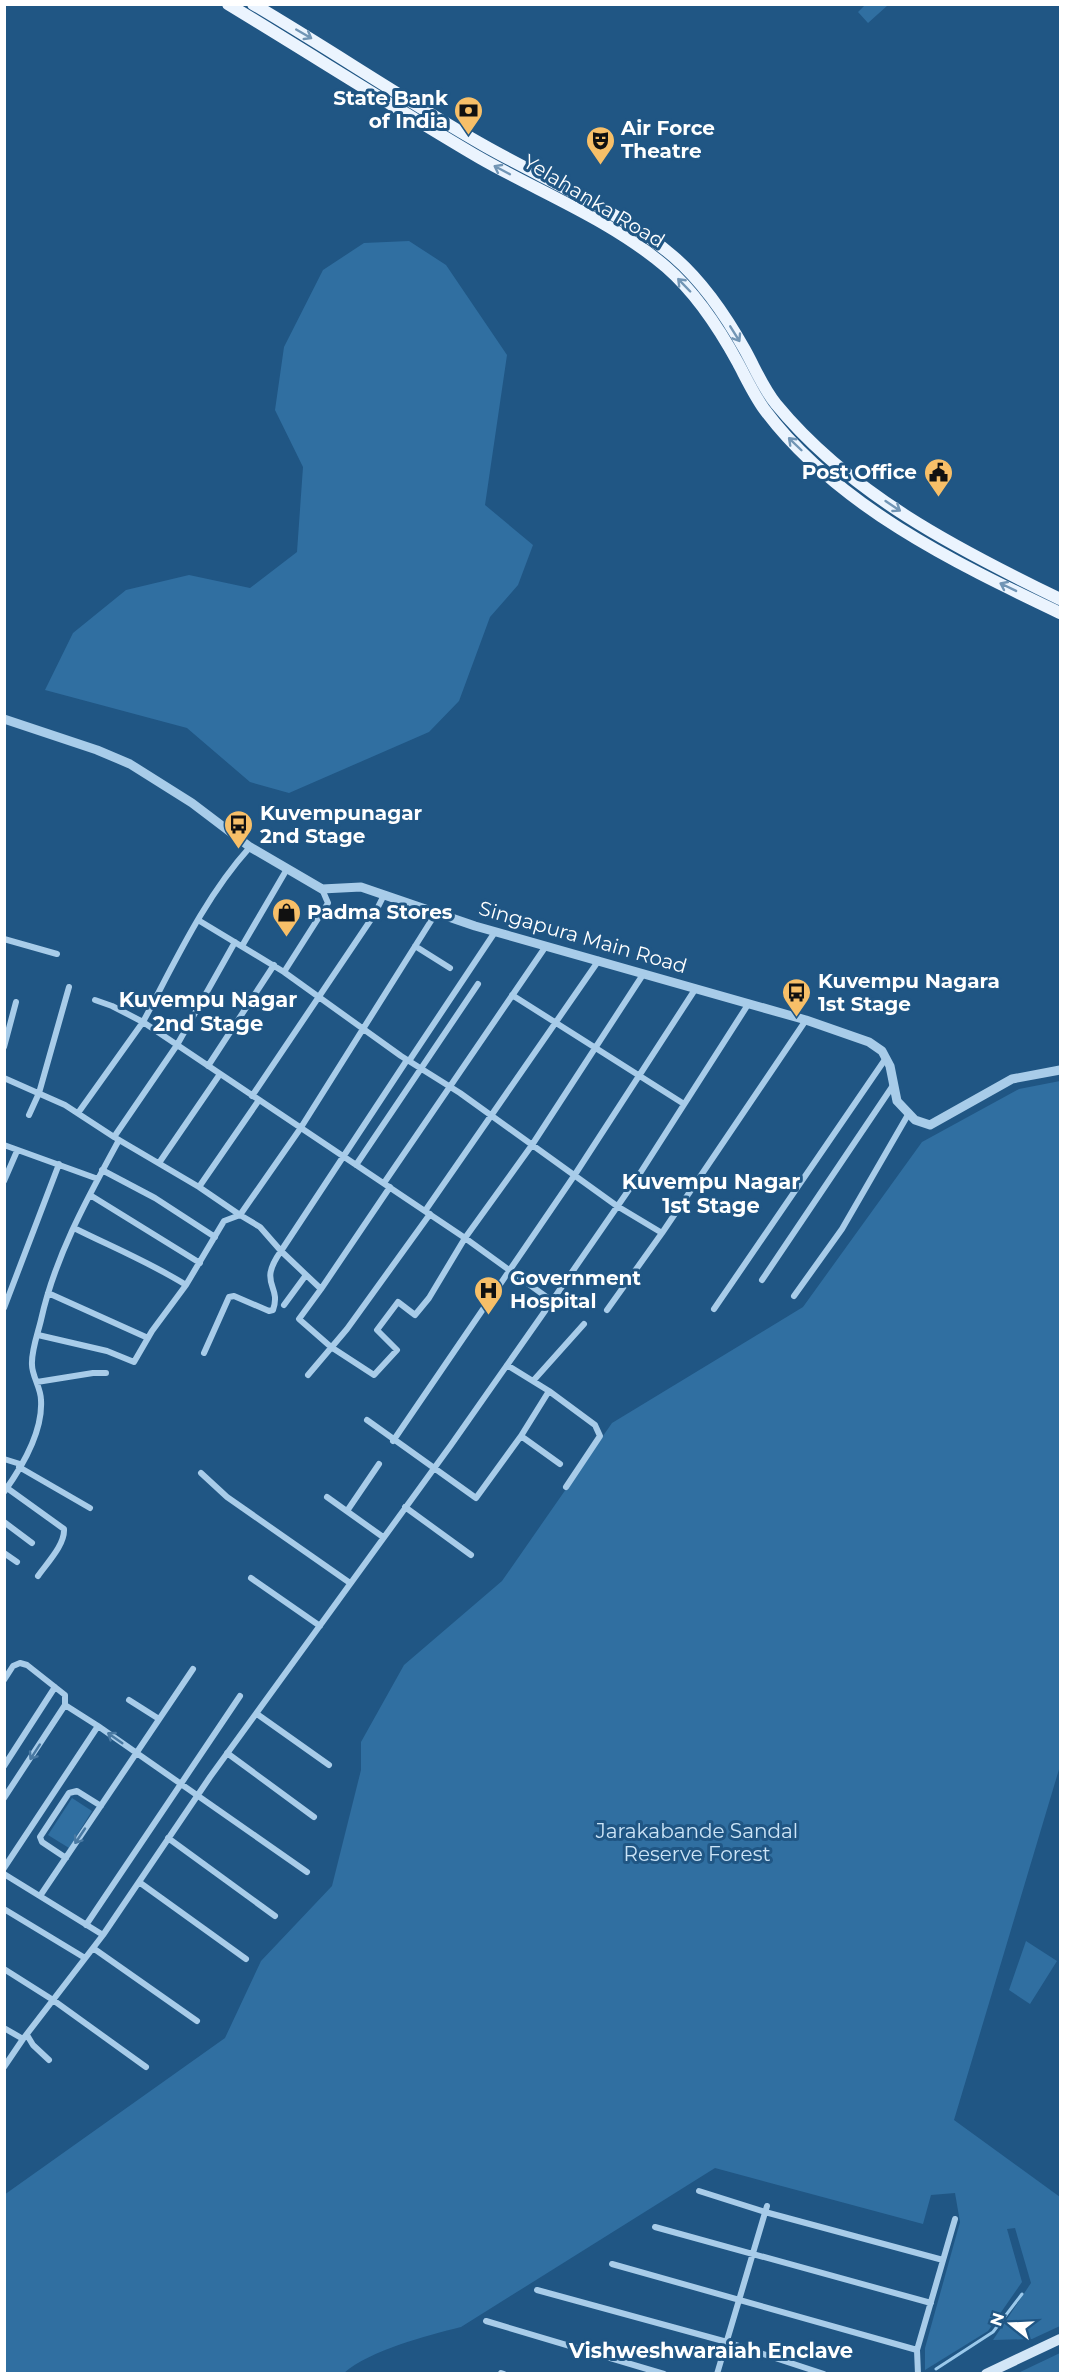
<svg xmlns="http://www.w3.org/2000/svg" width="1065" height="2378" font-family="Montserrat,sans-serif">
<rect width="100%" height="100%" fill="#205684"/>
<path fill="#306fa1" d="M865 5V4L888 5 868 23 858 12Z
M409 241 446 265 507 355 485 505 533 545 518 585 490 617 459 701 429 732 289 793 250 782 187 728 45 690 73 633 126 590 189 575 250 588 297 552 303 467 275 410 284 347 323 270 364 243Z
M1060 1081V1766L954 2120 1060 2197V2326L1032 2339 993 2340 1031 2283 1015 2228 1007 2229 1022 2282 988 2331 925 2370V2348L960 2222 955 2193 931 2195 923 2224 715 2168 461 2327C426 2336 370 2350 344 2373H5L4 2195 225 2038 261 1961 332 1886 361 1770V1742L404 1665 502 1581 612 1423 803 1307 922 1142 1019 1089Z
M72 1798 92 1811 69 1848 48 1835Z
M1026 1941 1057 1961 1030 2004 1009 1990Z
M1060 2353V2373H1018Z"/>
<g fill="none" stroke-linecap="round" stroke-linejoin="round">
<path stroke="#9bc9eb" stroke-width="3" d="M936 2369 993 2332 1022 2294"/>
<path stroke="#a8cce9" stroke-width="6" d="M198 920 284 972 401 1056 460 1093 617 1206 662 1233 806 1020
M4 939 57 954
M242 946 287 869
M415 946 450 968
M284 972 328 903 322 889
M512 995 684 1104
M4 1047 16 1002
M407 1060 281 1251 260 1227 240 1215 300 1129 436 913
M409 1061 495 932
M208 1066 274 965
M4 1078 65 1105 114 1137 199 1187 240 1215 224 1221 186 1285 152 1331 134 1362 107 1351 38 1335
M252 1096 374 915 384 895
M78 1113 143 1022 112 1006 95 1000
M29 1115 39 1093 69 987
M114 1137 177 1045 235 942
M4 1145 98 1179
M159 1163 220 1074
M356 1165 478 984
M102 1170 155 1198 215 1237
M4 1181 17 1151
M384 1183 546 946
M199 1187 259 1100
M90 1195 200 1263
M425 1211 599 960
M74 1228C112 1247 151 1263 186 1285
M762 1280 894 1084
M321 1289 299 1319 331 1347 374 1375 397 1350 377 1330 398 1302 415 1315 429 1298 465 1238 532 1145 644 973
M48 1293 148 1338
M794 1296 842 1229 909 1113
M552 1301 637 1178 749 1003
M284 1305 306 1275
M4 1308 59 1164
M714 1309 886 1058
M607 1310 662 1233
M204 1353 229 1297 234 1296 269 1311 273 1310C282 1284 257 1285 281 1251L321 1289 390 1187
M507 1365 549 1391
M308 1375 347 1329 430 1214
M533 1381 584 1324
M37 1382 93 1373H106
M367 1420 476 1498 521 1436 560 1464
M521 1436 549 1391 595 1425 600 1436 566 1487
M393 1441 574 1176 696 988
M4 1459 20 1464
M19 1467 90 1508
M201 1473 227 1497 350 1583
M7 1488 64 1529C65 1545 47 1563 38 1576
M4 1492C22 1467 43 1432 41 1400 41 1388 32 1376 32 1365 31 1351 38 1333 41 1320 55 1256 88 1197 119 1140
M327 1497 383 1537
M405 1507 471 1555
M347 1511 379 1464
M4 1522 32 1543
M4 1553 17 1562
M251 1578 320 1626
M4 1680 13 1666 20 1663 27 1665 65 1695V1705L4 1798
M129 1700 159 1719
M65 1705 98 1726 307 1872
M257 1714 329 1765
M227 1753 314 1817
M4 1766 55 1687
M168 1838 275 1916
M66 1858 42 1842 40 1837 69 1793 77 1791 101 1806
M4 1868 98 1726
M4 1874 103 1935
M139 1882 246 1959
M40 1896 193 1669
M4 1909 85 1958
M86 1925 240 1696
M93 1948 197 2021
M4 1969 53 2000 146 2067
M4 2028 23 2039
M27 2035 33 2045 49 2060
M4 2067 23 2039 103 1935 210 1777 451 1445 552 1301 465 1238 143 1022C175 962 204 898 250 847
M699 2191 765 2212 943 2260
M655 2227 931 2303
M612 2264 917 2350
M537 2290 727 2342 824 2374
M486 2321 664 2374
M501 2373 504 2374
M717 2374 767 2206
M918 2374 917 2350 955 2219"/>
<path stroke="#a8cce9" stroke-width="9" d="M4 719 97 750 130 764 192 803 250 847 322 889 361 887 475 926 806 1020 869 1042 882 1051 890 1066 897 1101 915 1120 930 1125 1012 1079 1060 1070"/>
<path stroke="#d3e6f7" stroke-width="10" d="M986 2374 1060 2339"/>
<path stroke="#ebf4fe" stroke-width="12" d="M228 4C312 55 395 108 480 158 541 193 611 220 666 267 696 293 719 328 738 363 746 378 754 395 764 409 835 505 955 563 1060 613
M253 4C331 50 406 101 485 146 545 180 622 212 674 257 704 283 726 316 745 350 755 368 763 388 776 404 850 494 957 549 1060 599"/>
</g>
<defs><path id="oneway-shaft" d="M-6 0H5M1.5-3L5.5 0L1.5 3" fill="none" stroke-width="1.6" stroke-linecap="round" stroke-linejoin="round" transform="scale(1.5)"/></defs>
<g stroke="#7195b5">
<use href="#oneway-shaft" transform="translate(304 34) rotate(30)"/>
<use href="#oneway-shaft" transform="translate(502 170) rotate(-152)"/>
<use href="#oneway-shaft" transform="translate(684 285) rotate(-134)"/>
<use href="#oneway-shaft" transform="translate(735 334) rotate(58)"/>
<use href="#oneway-shaft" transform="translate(795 444) rotate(-136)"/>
<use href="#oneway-shaft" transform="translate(893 506) rotate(34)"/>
<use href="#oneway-shaft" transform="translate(1008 587) rotate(-154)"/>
</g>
<g stroke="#4979a2">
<use href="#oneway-shaft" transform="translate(115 1738) rotate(-145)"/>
<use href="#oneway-shaft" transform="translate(35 1752) rotate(123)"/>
<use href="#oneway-shaft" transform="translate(80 1836) rotate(124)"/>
</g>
<defs>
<symbol id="bank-pin" viewBox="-11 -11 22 30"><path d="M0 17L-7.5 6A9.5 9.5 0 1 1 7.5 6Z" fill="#f7bf68" stroke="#205684"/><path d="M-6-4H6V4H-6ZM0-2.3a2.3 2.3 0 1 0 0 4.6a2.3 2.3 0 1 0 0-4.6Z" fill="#111"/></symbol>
<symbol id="theatre-pin" viewBox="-11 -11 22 30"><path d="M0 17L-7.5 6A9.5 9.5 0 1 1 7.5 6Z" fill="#f7bf68" stroke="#205684"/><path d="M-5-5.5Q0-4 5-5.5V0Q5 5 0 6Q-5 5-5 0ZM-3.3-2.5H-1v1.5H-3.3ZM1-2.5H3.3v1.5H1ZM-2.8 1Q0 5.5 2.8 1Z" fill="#111"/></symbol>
<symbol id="civic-pin" viewBox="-11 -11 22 30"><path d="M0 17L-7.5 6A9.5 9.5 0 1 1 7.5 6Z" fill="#f7bf68" stroke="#205684"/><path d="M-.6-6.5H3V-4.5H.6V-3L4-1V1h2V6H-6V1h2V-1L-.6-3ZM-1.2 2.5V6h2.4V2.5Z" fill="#111"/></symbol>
<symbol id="bus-pin" viewBox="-11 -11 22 30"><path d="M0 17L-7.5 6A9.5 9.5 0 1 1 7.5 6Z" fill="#f7bf68" stroke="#205684"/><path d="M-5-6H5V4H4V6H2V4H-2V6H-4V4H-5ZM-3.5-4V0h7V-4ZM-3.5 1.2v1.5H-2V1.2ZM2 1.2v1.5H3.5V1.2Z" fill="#111"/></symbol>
<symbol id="shop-pin" viewBox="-11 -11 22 30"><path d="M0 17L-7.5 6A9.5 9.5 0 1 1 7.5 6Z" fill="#f7bf68" stroke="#205684"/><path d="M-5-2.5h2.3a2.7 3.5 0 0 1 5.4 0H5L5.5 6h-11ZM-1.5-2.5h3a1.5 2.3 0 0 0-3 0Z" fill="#111"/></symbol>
<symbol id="hospital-pin" viewBox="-11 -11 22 30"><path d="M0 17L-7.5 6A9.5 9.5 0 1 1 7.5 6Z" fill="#f7bf68" stroke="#205684"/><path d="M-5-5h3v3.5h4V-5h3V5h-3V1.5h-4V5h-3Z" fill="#111"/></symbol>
</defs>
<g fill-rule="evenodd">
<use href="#bank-pin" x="452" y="94" width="33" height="45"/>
<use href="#theatre-pin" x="584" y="124" width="33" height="45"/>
<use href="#civic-pin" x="922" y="456" width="33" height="45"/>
<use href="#bus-pin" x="222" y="808" width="33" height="45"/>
<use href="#shop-pin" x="270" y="896" width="33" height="45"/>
<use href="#bus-pin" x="780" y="976" width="33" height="45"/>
<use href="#hospital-pin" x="472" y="1274" width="33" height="45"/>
</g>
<g text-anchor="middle" stroke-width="6" stroke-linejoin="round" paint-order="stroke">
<g font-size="20" font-weight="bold" fill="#fff" stroke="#205684" text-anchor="start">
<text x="448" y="105" text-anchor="end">State Bank<tspan x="448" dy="23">of India</tspan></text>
<text x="621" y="135">Air Force<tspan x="621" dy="23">Theatre</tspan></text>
<text x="917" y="479" text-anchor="end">Post Office</text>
<text x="260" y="820">Kuvempunagar<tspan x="260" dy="23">2nd Stage</tspan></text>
<text x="307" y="919">Padma Stores</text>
<text x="818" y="988">Kuvempu Nagara<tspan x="818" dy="23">1st Stage</tspan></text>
<text x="510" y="1285">Government<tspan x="510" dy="23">Hospital</tspan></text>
</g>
<g font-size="20" fill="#fff" stroke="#205684">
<text transform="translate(594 201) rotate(31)" y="7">Yelahanka Road</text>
<text transform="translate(583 937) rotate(16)" y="7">Singapura Main Road</text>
</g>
<g font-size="20" fill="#cce4f7" stroke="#205684">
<text x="697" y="1838">Jarakabande Sandal<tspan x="697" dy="23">Reserve Forest</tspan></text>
</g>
<g font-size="21" font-weight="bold" fill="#fff" stroke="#205684">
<text x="208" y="1007">Kuvempu Nagar<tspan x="208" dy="24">2nd Stage</tspan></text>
<text x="711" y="1189">Kuvempu Nagar<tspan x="711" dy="24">1st Stage</tspan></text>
<text x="711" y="2358">Vishweshwaraiah Enclave</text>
</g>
</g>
<rect width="1065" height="2378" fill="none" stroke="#ffffff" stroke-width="12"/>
<g transform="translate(1011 2324) rotate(288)" stroke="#205684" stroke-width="4.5" paint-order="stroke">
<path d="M0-4.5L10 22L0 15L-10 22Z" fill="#ffffff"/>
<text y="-9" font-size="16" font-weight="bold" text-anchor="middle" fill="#ffffff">N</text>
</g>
</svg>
